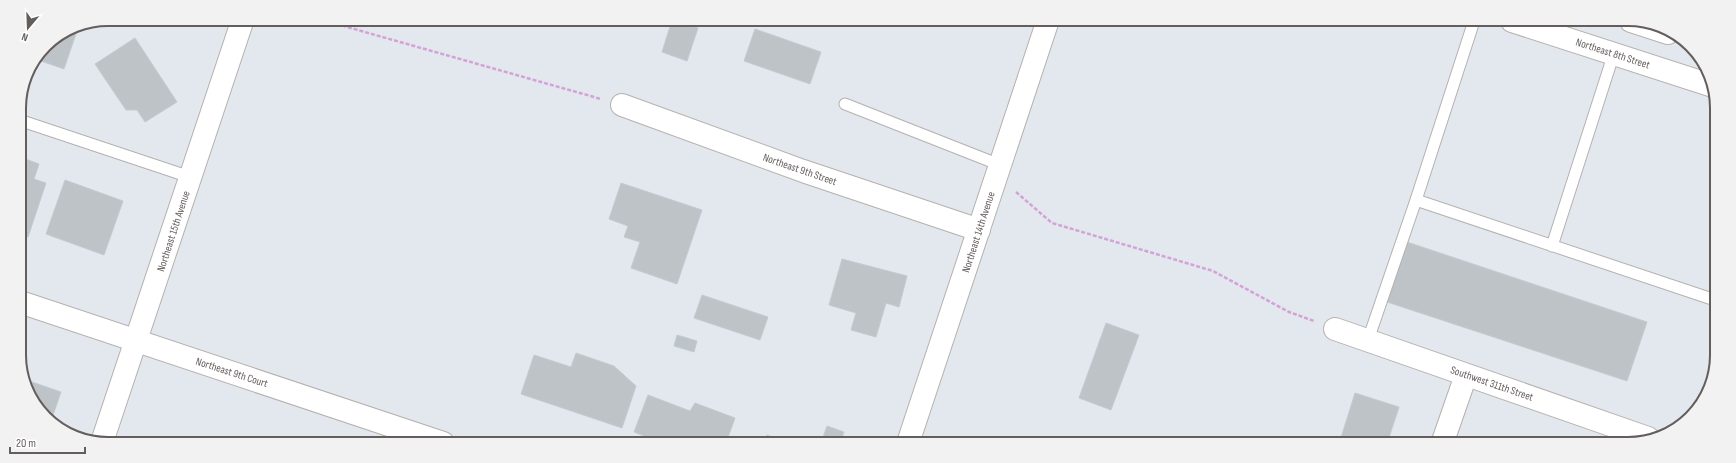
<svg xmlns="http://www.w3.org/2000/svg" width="1736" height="463" font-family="'Sofia Sans Condensed',sans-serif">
<rect width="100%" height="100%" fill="#e2e8ee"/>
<path fill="#bdc3c6" stroke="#c1ccd2" d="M672 20 698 28 687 61 662 52Z
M74 26 78 28 64 69 41 61 43 55 39 54 45 45Z
M755 29 821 52 810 84 744 61Z
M135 38 177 102 145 122 137 110H126L95 64Z
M20 157 39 164 34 179 46 183 28 237 20 235Z
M65 180 123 201 104 255 46 234Z
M621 183 702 210 677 284 631 268 640 242 624 237 628 226 609 219Z
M1407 242 1647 322 1627 381 1387 302Z
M842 259 907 276 899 307 886 303 876 337 851 330 856 313 829 305Z
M702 295 768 317 760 340 694 318Z
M1106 323 1139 335 1111 410 1079 398Z
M677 335 697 341 694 352 674 346Z
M576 353 614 366 636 386 622 428 521 394 534 355 571 367Z
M32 382 61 392 51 421 45 418 28 386Z
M1355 393 1399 407 1387 444H1339Z
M648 395 690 411 695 403 735 418 726 443H662L634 432Z
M827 426 844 432 840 443H821Z
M767 435 787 443H764Z
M1501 439 1516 444H1500Z"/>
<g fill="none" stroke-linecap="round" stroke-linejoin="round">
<defs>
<path id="service" d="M1474 21 1416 200 1715 300
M845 104 1000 165
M19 120 190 177
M1552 246 1614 53
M1368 340 1416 200"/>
<path id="minor" d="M622 105 803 171 979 230
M20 302 443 443
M1335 329 1648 438
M102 442 243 19
M908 443 1048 20
M1442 444 1466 375"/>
<path id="secondary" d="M1512 21 1713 86
M1631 21 1668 33"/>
</defs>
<use href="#service" stroke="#b5b1ae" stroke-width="13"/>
<use href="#minor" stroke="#b5b1ae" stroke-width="24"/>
<use href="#secondary" stroke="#b8b2af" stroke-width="24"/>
<path stroke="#d5a2d7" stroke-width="2.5" stroke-dasharray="4 2" stroke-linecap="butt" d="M319 19 601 99
M1016 192 1052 223 1213 271 1289 312 1314 321"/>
<use href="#service" stroke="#fff" stroke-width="11"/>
<use href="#minor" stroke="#fff" stroke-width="22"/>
<use href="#secondary" stroke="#fff" stroke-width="22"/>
</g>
<g text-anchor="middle" stroke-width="3" stroke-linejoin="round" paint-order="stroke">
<g font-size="11" fill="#635d5b" stroke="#fff">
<text transform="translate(1613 53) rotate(18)" y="4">Northeast 8th Street</text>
<text transform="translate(800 169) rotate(19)" y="4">Northeast 9th Street</text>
<text transform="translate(173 231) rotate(-72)" y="4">Northeast 15th Avenue</text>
<text transform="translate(978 232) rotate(-72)" y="4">Northeast 14th Avenue</text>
<text transform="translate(232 372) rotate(18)" y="4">Northeast 9th Court</text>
<text transform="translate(1492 383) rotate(19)" y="4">Southwest 311th Street</text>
</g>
</g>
<path d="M0 0H1736V463H0ZM108 26H1628A82 82 0 0 1 1710 108V355A82 82 0 0 1 1628 437H108A82 82 0 0 1 26 355V108A82 82 0 0 1 108 26Z" fill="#f3f2f2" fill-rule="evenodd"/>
<path fill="none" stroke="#635d5b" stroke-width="2" d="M108 26H1628A82 82 0 0 1 1710 108V355A82 82 0 0 1 1628 437H108A82 82 0 0 1 26 355V108A82 82 0 0 1 108 26Z"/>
<g transform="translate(28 28) rotate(199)" stroke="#ffffff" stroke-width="3" paint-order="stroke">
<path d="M0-3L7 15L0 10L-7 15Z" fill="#635d5b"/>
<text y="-6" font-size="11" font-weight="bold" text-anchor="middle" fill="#635d5b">N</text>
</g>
<path d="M10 447v6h75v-6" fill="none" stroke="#635d5b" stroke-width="2"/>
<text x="16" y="447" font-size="12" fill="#635d5b" stroke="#ffffff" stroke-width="3" paint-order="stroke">20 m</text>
</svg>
